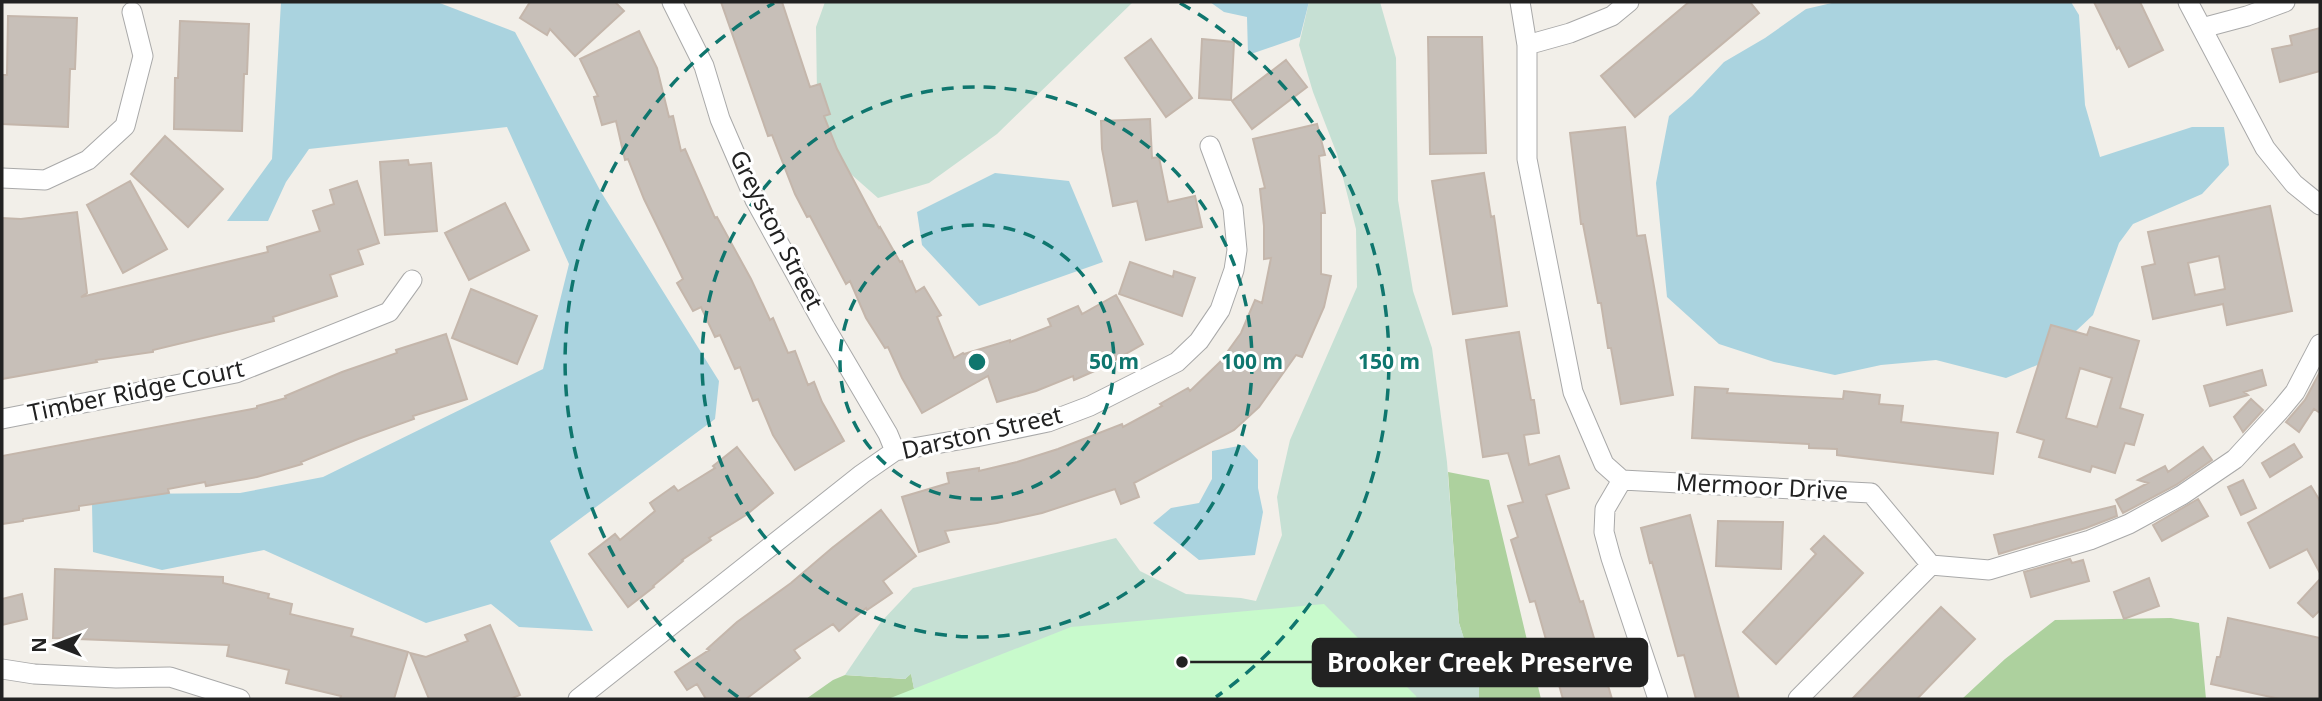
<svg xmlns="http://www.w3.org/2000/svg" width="2322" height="701" font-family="'Noto Sans',sans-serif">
<rect width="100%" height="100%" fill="#f2efe9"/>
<path fill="#add19e" d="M1448 472 1489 480 1541 699H1479L1478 685 1459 623Z
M2171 618 2199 623 2206 699H1962L2005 659 2055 620Z
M911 673 916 699H806L833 680 845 675 905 679Z"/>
<path fill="#c6e0d4" d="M825 2H1133L997 134 929 183 878 198 836 161 817 94 816 27Z
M1309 2H1380L1396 58 1398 200 1413 291 1432 348 1447 462 1459 623 1479 685V699H916L911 674 905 679 845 675 881 622 913 588 1116 538 1140 571 1186 594 1241 598 1256 601 1282 535 1277 497 1290 440 1357 287 1356 229 1337 154 1313 92 1299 45Z"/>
<path fill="#c8facc" d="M1324 604 1416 696 1417 699H888L1071 627Z"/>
<path fill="#aad3df" d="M281 2H437L515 32 601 192 719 381 715 419 550 541 593 631 519 627 491 604 426 623 264 550 162 570 93 552 92 504 124 494 240 493 323 477 543 369 569 264 507 127 309 149 286 182 268 221H227L272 159Z
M1210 2H1309L1300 37 1248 55 1247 17 1224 12Z
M1836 2H2071L2079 15 2085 105 2100 157 2192 127H2224L2229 165 2202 194 2133 224 2119 243 2093 315 2042 363 2006 378 1936 360 1881 365 1835 375 1774 362 1719 344 1667 297 1656 183 1669 116 1692 96 1724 62 1765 38 1806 9Z
M995 173 1069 181 1103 262 979 306 922 245 917 212Z
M1244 445 1258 460V488L1263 512 1255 555 1199 560 1153 523 1171 508 1199 503 1212 479V451Z"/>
<path fill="#c7bfb8" stroke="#c4b6ab" stroke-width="2" fill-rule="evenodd" d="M530 2H615L624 11 575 56 550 29 547 35 520 18Z
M721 2H782L810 87 820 84 830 114 824 116 837 149 879 228 880 227 900 262 902 261 916 292 924 287 941 315 937 317 954 358 963 353 964 354 1010 340V342L1051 326 1048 319 1078 306 1082 314 1116 295 1143 344 1099 369 1074 380 1073 376 1036 391 997 402 988 376 922 413 902 378 888 347 885 348 866 318 850 281 846 284 810 216 807 217 795 194 772 135 768 136Z
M1689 2H1750L1759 13 1635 117 1601 76Z
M2094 2H2140L2163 50 2129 67 2119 47 2117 49Z
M8 16 77 18 75 69H70L68 127 2 124V75H7Z
M180 21 249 24 247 74H244L242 131 174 129 175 78H178Z
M2320 28V71L2280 82 2272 49 2292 45 2290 36Z
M639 31 657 68 669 117 673 116 681 151 685 149 715 218 717 217 751 279 770 320 773 318 788 353 795 351 808 385 814 382 822 402 844 441 795 470 773 435 758 399 753 401 740 367 735 369 720 335 715 337 701 307 693 311 677 283 683 279 644 199 628 159 625 160 616 121 602 125 594 97 598 96 580 59Z
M1428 37H1482L1486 153 1430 154Z
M1151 39 1192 98 1166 117 1125 58Z
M1202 39 1234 42 1231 100 1199 98Z
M1286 60 1307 87 1252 129 1232 101Z
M1150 119 1152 158 1159 157 1168 202 1195 196 1202 227 1146 240 1137 201 1113 206 1102 149 1101 121Z
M1317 124 1325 155 1319 156 1325 213H1321V274L1331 276 1324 307 1302 357 1296 355 1259 407 1234 430 1134 483 1139 497 1121 504 1115 489 1042 513 997 523 945 531 949 542 919 552 902 497 949 483 947 473 979 468V471L1017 462 1058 449 1122 424 1123 427 1162 406 1160 404 1188 388 1190 391 1220 362 1241 333 1255 300 1262 303 1271 258 1264 259V226L1260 189 1265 188 1253 139Z
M1625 127 1637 236 1645 235 1673 395 1621 404 1611 348H1608L1601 303H1598L1583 224H1581L1570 133Z
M165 136 223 189 188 227 131 174Z
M408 160 409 165 431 163 437 231 385 235 380 162Z
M1484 173 1491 217 1494 216 1507 306 1453 314 1432 181Z
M130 181 167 249 123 273 87 205Z
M357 181 379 243 358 250 363 264 330 275 337 296 273 317 274 321 153 350V352L96 360 97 362 2 379V218L21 219 77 212 87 293 81 297 268 252 267 247 320 231 313 211 334 204 330 190Z
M505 203 529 250 469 280 445 233Z
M2270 206 2292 311 2227 325 2223 304 2153 319 2142 267 2155 264 2148 232ZM2219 256 2225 289 2195 295 2188 263Z
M1130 262 1173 277 1174 271 1195 278 1182 316 1119 294Z
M471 289 537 316 517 364 452 338Z
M2051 325 2087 335 2090 327 2139 341 2120 408 2143 415 2134 445 2125 443 2115 473 2092 466 2090 472 2039 457 2044 440 2017 432ZM2080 368 2112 378 2097 427 2066 418Z
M1519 332 1531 400H1534L1539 433 1524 435 1529 465 1559 456 1569 488 1546 495 1580 602 1583 601 1612 699H1563L1535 601 1530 602 1511 540 1518 537 1508 506 1523 502 1508 453 1483 457 1466 340Z
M446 334 467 399 413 416 414 419 358 439 301 462 302 464 257 477 206 486 205 482 168 489 169 493 79 506V510L23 519V521L2 524V456L257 408V406L286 398 285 396 342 372 397 353 396 350Z
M2262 370 2266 385 2244 392 2248 395 2210 406 2204 386Z
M2320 372V413L2314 409 2299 432 2286 422 2305 400Z
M1695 387 1728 389 1727 393 1843 399 1844 391 1880 395 1879 404 1903 406 1901 422 1998 433 1993 474 1837 455V449L1809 448V444L1692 438Z
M2251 399 2263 410 2243 432 2234 417Z
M2294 444 2302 457 2270 477 2262 463Z
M737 447 773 493 746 515 709 538 711 540 682 560 683 561 653 586 654 587 628 607 589 554 615 534 620 540 655 511 650 503 674 486 678 491 715 468 713 466Z
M2203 447 2212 460 2176 485 2123 513 2116 500 2148 483 2138 480 2165 466 2168 472Z
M2243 480 2256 508 2241 515 2228 487Z
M2311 486 2320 501V573L2307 549 2270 568 2248 523Z
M2198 499 2208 516 2162 541 2153 525Z
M2115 506 2117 516 2086 528 1999 554 1994 535Z
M881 510 916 556 883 581 892 593 867 610 866 608 839 631 833 624 794 650 800 658 746 699H706L697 684 687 690 675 672 709 650 707 649 737 622 791 583 832 548Z
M1690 515 1717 618 1739 699H1696L1684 655 1678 656 1652 562 1650 563 1641 528Z
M1718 521 1783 522 1781 569 1716 566Z
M1824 536 1863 573 1776 664 1743 632 1816 554 1811 549Z
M2070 559 2072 563 2083 560 2089 581 2031 597 2024 572Z
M55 569 223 577V583L269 594 268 598 292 604 290 614 353 629 351 636 408 652 394 699H340L341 696 286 683 289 670 227 656 229 645 53 638Z
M2149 578 2159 606 2124 619 2114 592Z
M2320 579V610L2313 617 2298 603Z
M22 594 27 619 2 625V599Z
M1941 607 1975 639 1917 699H1852Z
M2228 618 2320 638V699H2280L2211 684 2217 657H2220Z
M490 625 520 695 510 699H429L410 653 426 657 468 641 465 635Z"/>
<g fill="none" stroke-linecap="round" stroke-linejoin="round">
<defs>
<path id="minor" d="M672 2 704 66 720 119 755 200 825 327 888 434 895 451
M1520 2 1527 45V159L1573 392 1604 464 1622 480 1871 493 1931 565 1989 570 2090 540 2129 524 2182 495 2235 459 2281 409 2295 392 2320 344
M2188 2 2265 148 2294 184 2320 205
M2202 28 2247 16 2285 2
M1527 45 1570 33 1612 16 1629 2
M2 178 45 180 88 160 125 126 143 56 132 12
M2 419 236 373 389 312 412 280
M1622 480 1605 509 1604 532 1611 558 1658 699
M2 669 34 674 116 678 170 677 240 699
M578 699 862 474 895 451 976 437 1048 422 1090 406 1177 362 1199 341 1220 310 1234 270 1237 250 1233 208 1210 146
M1798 699 1931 565"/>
</defs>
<use href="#minor" stroke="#a9a9a9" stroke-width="21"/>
<use href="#minor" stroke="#fff" stroke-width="19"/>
</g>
<g fill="none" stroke="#0f766e" stroke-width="3.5" stroke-dasharray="12 9">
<circle cx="977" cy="362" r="137"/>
<circle cx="977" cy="362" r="275"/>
<path d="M738 697A412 412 0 0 1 774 3M1180 3A412 412 0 0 1 1216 697"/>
</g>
<g text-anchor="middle" stroke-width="6" stroke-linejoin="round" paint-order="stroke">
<g font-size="24" fill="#222" stroke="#fff">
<text transform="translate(776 230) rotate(63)" y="8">Greyston Street</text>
<text transform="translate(136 391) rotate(-12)" y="8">Timber Ridge Court</text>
<text transform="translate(982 433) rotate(-13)" y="8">Darston Street</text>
<text transform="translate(1762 487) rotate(3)" y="8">Mermoor Drive</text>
</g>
</g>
<circle cx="977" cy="362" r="10" fill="#0f766e" stroke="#fff" stroke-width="3.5"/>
<g font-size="21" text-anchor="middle" font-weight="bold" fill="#0f766e" stroke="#fff" stroke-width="6" stroke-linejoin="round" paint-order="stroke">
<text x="1114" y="369">50 m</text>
<text x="1252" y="369">100 m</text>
<text x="1389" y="369">150 m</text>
</g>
<path fill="none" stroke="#222" stroke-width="2.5" d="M1182 662L1313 662"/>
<circle fill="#222" stroke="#fff" stroke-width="2.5" cx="1182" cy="662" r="7"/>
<rect fill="#222" stroke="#222" stroke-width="2.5" x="1313" y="639" width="334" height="47" rx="7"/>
<g font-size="26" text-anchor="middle" font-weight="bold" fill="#fff">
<text x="1480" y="672">Brooker Creek Preserve</text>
</g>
<rect width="2322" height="701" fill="none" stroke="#222222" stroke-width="7"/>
<g transform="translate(56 645) rotate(270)" stroke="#ffffff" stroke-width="5" paint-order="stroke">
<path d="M0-5L12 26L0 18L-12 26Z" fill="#222222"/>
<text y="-10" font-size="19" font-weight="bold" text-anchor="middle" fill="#222222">N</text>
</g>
</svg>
